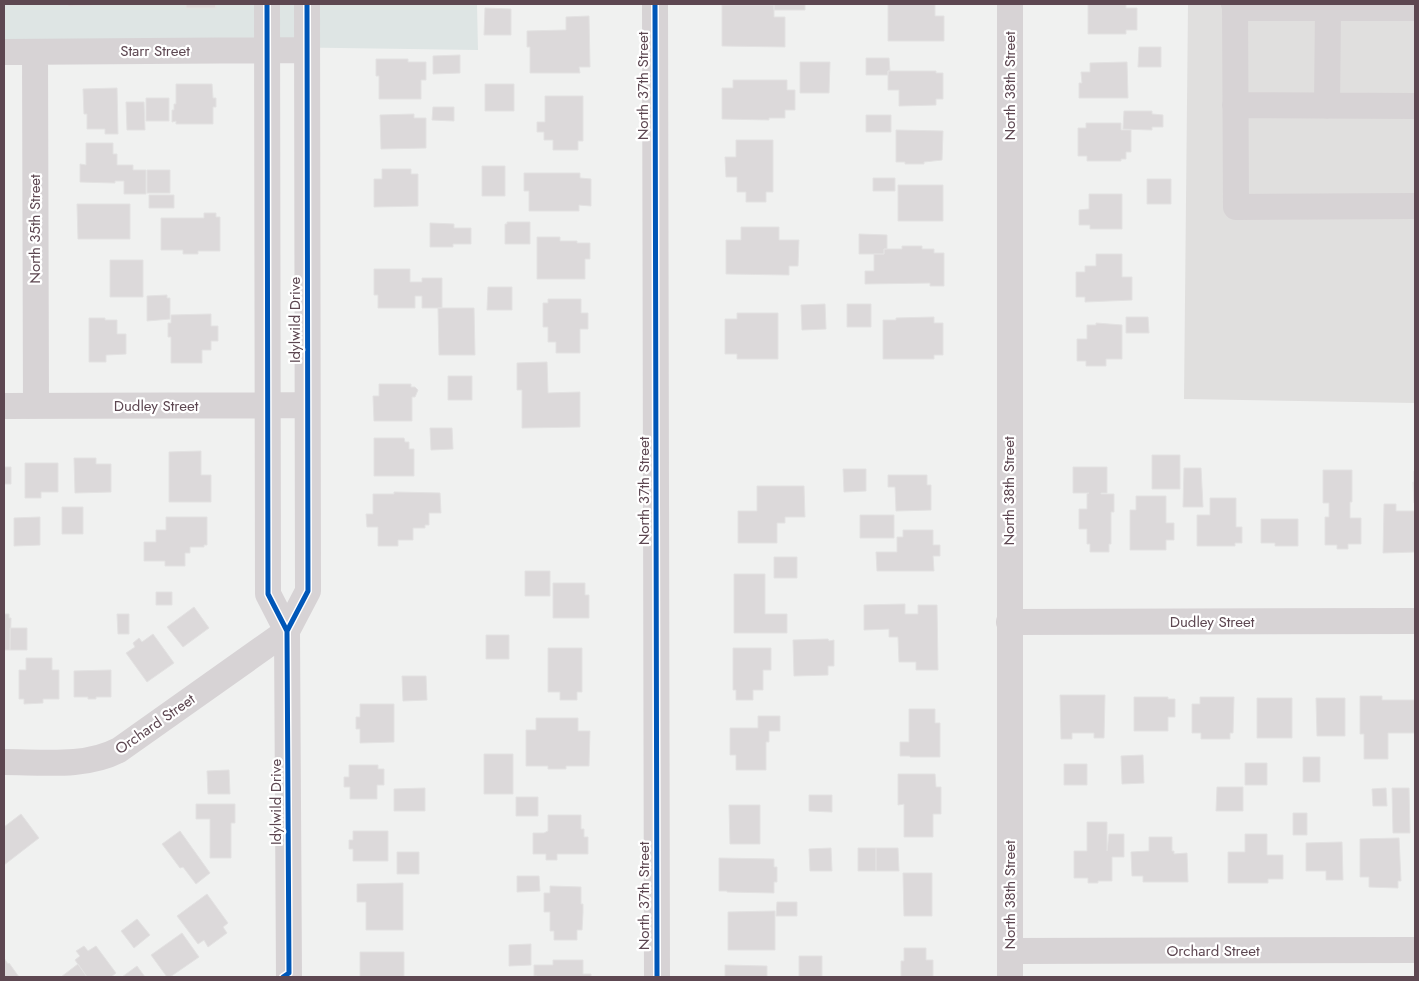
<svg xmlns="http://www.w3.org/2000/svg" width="1419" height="981" font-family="Jost,sans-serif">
<rect width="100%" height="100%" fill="#f0f1f0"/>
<path fill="#dee5e4" d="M4 4H477L478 50 4 43Z"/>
<path fill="#e0dfde" d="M1188 4H1415V403L1184 399Z"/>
<path fill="#dcd9da" stroke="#e3e2e2" d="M68 4H92V5L68 6Z
M186 4H215L216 8H186Z
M774 4H805V10H774Z
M888 4H935V16H944V41H888Z
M1088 4H1126V8H1137V30H1126V34H1088Z
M722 5H774V17H785V47L722 46Z
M485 8 511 9V35H484Z
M589 16 590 67H579L580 73H530V47H527V31L566 30V17Z
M1139 47H1161V67H1138Z
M460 55V73L433 74V56Z
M866 58H889L890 71H888V75H866Z
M376 59H408V62H426V80H421V99H379V76H376Z
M800 62H830L829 93H800Z
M1127 62 1128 98H1079V83H1082L1081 72H1090V63Z
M888 71H936V73H943V99H936V105L899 106V90H888Z
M733 80H787V90H795V110H785V118H769V120L722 119V88H733Z
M176 84H212L213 98H216V107H213V124H176V121L172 122V110H174V104H176Z
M485 84H514V111H485Z
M117 88 118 134H105V129H87V114H84L83 89Z
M545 96H583V141H578V150H553V140H544V132H537V122H545Z
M146 98H169V121H146Z
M126 102H144L145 130H127Z
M433 107H454V121L432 120Z
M1124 111H1152V114L1163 115V127H1152V130L1123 129Z
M414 114V118H426V148L381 149 380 115Z
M866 115H891V132H866Z
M1086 123H1121V130H1131V152H1126V159H1121V161H1087V156H1078V128H1086Z
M896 130 943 131 942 160 924 162V164H905V162H896Z
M736 140H773V192H766V202H746V192H737V177H726L725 157H736Z
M86 143H113V154H117V165H133V170H146V194H124V181H115V183L80 182V164L86 165Z
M482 166H505V196H482Z
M382 169H411V174H418V206L374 207V179H382Z
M147 170H170V193H147Z
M524 173H580V178L591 179V206L579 205V211H529V191H524Z
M873 178H895V191H873Z
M1147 179H1171V204H1147Z
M898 185H943V221H898Z
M1089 194H1122V229H1090V225H1079V210L1089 209Z
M149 195H174V208H149Z
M77 204H130V239H78Z
M204 213H216V217H220V251H198V254H183V250H161V218H204Z
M507 222H530V244H505V224H507Z
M430 223 454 224V228H471V244H453V247H430Z
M741 227H779V240H799L798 266H789V275L726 274V240H741Z
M859 234 887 235V249H884V254H859Z
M537 237H560V241H577V243H590V259H585V279H537Z
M902 246H922V249H934V253H944V286H930V283L865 284V271H874V254H884V249H902Z
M1096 254H1122V277H1132V300L1085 302V297H1076V272H1085V266H1096Z
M110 260H143V297H110Z
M374 269H410V282H422V278H442V308H422V296H415V308H378V295H374Z
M488 287H512V310H487Z
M167 295V298H170V319L147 321V296Z
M548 299H581V313H588V329H580V353H556V342H548V327H543V303H548Z
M825 304 826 329 802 330 801 305Z
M847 304H871V327H847Z
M438 308H474L475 355H439Z
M737 313H778V359H737V354H725V319H737Z
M211 314V326H218V341H211V350H202V363H171V337H168V323H171V315Z
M934 317V323H943V355H934V359H883V320H896V318Z
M1126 317H1148L1149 333H1126Z
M89 318H105V320H117V334H126V354L106 355V362H89Z
M1096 323 1122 325V359H1106V366H1086V361H1077V339H1087V325H1096Z
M547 362 548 393 580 392V427L522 428V390H517V363Z
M448 376H472V400H448Z
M379 384H411V387H415L418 390 415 397H412V421H374L373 396H379Z
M430 428H452L453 449 431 450Z
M374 438H404L405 442H409V449H414V476H374Z
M201 451V475H211V502H169V452Z
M1152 455H1180V489H1152Z
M74 458H96V464H111V492L75 493Z
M25 463H58V492H41V498H25Z
M4 467H11V484H4Z
M1073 467H1107V493H1101V494H1114V512H1111V544H1109V552H1090V544H1087V529H1079V509H1087V494L1089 493H1073Z
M1184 468H1201L1203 507H1183Z
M843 469H866V491L844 492Z
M1323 470H1352V502H1350V518H1361V544H1348V549H1337V545H1325V517H1329V503H1323Z
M1414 471 1415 503H1414L1413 482H1414Z
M888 475H927V485H931V510L896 511 895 487H888Z
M757 486H804L805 517H785V523H777V543H738V511H757Z
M394 492 440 493 441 513H429V525H425V528H413V540H398V546H378V527H367L366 514H373V494H394Z
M1136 496H1166V523H1174V540H1166V550H1130V510H1136Z
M1210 498H1236V527H1242V543H1235V546H1197V515H1210Z
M1384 504H1396V511H1415V552L1383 553Z
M62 507H83V534H62Z
M860 515H894V538H860Z
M40 517V545L14 546V518Z
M166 517H207V545H204V547H190V553H185V566H165V561H144V542H156V530H166Z
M1261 519H1298V546H1275V543H1261Z
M903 530H933V545H940V556H933L934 571H877L876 552H897V537H903Z
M774 557H797V578H774Z
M525 571H550V596H525Z
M734 574H765V614H787V633H734Z
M553 583H585V595H589V618H553Z
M156 592H172V605H156Z
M905 604V614H918V605H937L938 670H916V662H899L898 637H889V629L864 630V605Z
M194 607 209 628 183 647 167 627Z
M4 614H9V618H11L10 650H4Z
M117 614H129V634H118Z
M10 628H27V650H10Z
M153 634 174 663 147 682 126 653 135 647 133 643 139 638 142 642Z
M486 635H509V659H486Z
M828 639 829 641 834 640V666H828V675L794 676 793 640Z
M548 648H582V692H577V700H560V692H548Z
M733 648H771V670H763V690H753V700H736V690H733Z
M26 658H52V670H59V699H43V703L24 704V699H19V670H26Z
M111 670V697H96V699H88V697H74V671Z
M402 676H426L427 700 403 701Z
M1060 695H1105L1104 738H1094V733H1072V739H1061Z
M1360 696H1382V700H1415V733H1388V759H1364V734H1360Z
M1134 697H1168V699H1175V717H1168V731H1134Z
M1200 697H1234L1233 733H1230V739H1201V733H1192V704H1200Z
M1257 698H1292V738H1257Z
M1316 698H1345V736H1317Z
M360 704H394V742L360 743V729H356V717H360Z
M909 709H935V723H940V757H910V756H900V742H909Z
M758 716H780V731H769V742H766V770H736V755H730V728H758Z
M536 718H578V731H590L589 766H566V769H548V766H526V730H536Z
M484 754H513V794H484Z
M1143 755 1144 783 1122 784 1121 756Z
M1303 757H1320V782H1303Z
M1245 763H1267V785H1245Z
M1064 764H1087V785H1064Z
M349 765H378V769H384V785H377V799H350V787H344V777H349Z
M229 770 230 794H208L207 771Z
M898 774H935L936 787H941V814H933V837H904V804L898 805Z
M1217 787H1243V811H1216Z
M425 788V811H394V789Z
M1386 788 1387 806H1373L1372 789Z
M1392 788H1409L1410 833H1393Z
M809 795H832V812L809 811Z
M516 797H538V816H516Z
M196 804H235V823H231V858H210V819H196Z
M729 805H760V844H730Z
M1293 813H1307V835H1293Z
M21 814 39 838 4 865V827Z
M548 815H581V829H584V837H588V854H557V860H546V854H533V833H544L548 831Z
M1087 822H1107V851L1109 834H1124V857H1112V881H1098V883H1088V878H1074V851H1087Z
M180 831 210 873 196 884 183 867 180 868 162 844Z
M353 831H388V861H353V849H349V840H353Z
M1245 834H1267V855H1283V879H1268V883H1228V852H1245Z
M1149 837H1172V851H1174V854L1187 853 1188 882H1143V876H1132L1131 852 1149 851Z
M1399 838 1401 881H1398V888L1369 887V877H1360V839Z
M1342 842 1343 880H1326V871H1306V843Z
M831 848 832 871H810L809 849Z
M858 848H876V871H858Z
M876 848H898L899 871H876Z
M397 852H419V874H397Z
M719 858 774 859V867H777V882H774V893L727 892V891H719Z
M903 873H932V916H904Z
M517 876H539L540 891 517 892Z
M403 883V930H366V902H357V884Z
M550 886 581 887V904H583V912L582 930H577V940H554V931H550V912H544V893H550Z
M207 894 228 923 223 927 227 933 208 947 204 940 198 944 177 916Z
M777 902H797V916H776Z
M775 911V950H728V912Z
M137 919 150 935 134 948 121 931Z
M182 933 199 957 170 977H167L151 955Z
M531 944V965L509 966V945Z
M84 946 88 951 96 946 116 973 111 977H87L75 960 80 956 76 951Z
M904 948H926V960H933V977H901V961H904Z
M360 952H404V977H360Z
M799 956H822V977H799Z
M4 958 8 964 9 963 19 977H4Z
M553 960H583V974H591V977H537V976H534V965H553Z
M78 964 87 977H61Z
M725 965 767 966V977H725Z
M137 966 145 977H122Z"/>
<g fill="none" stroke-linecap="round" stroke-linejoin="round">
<path stroke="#d7d3d5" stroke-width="26" d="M267 4 268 594 287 631 289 977
M655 4 657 977
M1010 4V977
M1234 4 1235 6 1248 8H1415
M1235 6 1236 207 1415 206
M4 52 307 50
M35 52 36 406
M1235 105 1415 106
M1327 106 1328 9
M4 406 307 405
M1009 622 1415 621
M4 762C41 762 85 768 119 750L287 631 308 591 307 4
M1010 951 1415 950"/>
<defs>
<path id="cycleway" d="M267 4 268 594 287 631 289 973 283 977
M655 4 657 977
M287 631 308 591 307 4"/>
</defs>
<use href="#cycleway" stroke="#fff" stroke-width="8"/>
<use href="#cycleway" stroke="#0057b8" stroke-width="5"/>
</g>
<g text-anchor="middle" stroke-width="4.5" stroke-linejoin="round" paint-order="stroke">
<g font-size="15" fill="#5d4751" stroke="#fff">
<text x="155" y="56">Starr Street</text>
<text transform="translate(643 86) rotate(-90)" y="5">North 37th Street</text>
<text transform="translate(1010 86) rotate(-90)" y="5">North 38th Street</text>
<text transform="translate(35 229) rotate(-90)" y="5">North 35th Street</text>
<text transform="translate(295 320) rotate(-90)" y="5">Idylwild Drive</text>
<text x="156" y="411">Dudley Street</text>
<text transform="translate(644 491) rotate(-90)" y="5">North 37th Street</text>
<text transform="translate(1009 491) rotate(-90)" y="5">North 38th Street</text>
<text x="1212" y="627">Dudley Street</text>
<text transform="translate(155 724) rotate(-35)" y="5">Orchard Street</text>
<text transform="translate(276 802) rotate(-90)" y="5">Idylwild Drive</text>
<text transform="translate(1010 895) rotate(-90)" y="5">North 38th Street</text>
<text transform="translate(644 896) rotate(-90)" y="5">North 37th Street</text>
<text x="1213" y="956">Orchard Street</text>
</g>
</g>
<rect width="1419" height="981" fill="none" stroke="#5d4751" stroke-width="10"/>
</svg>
